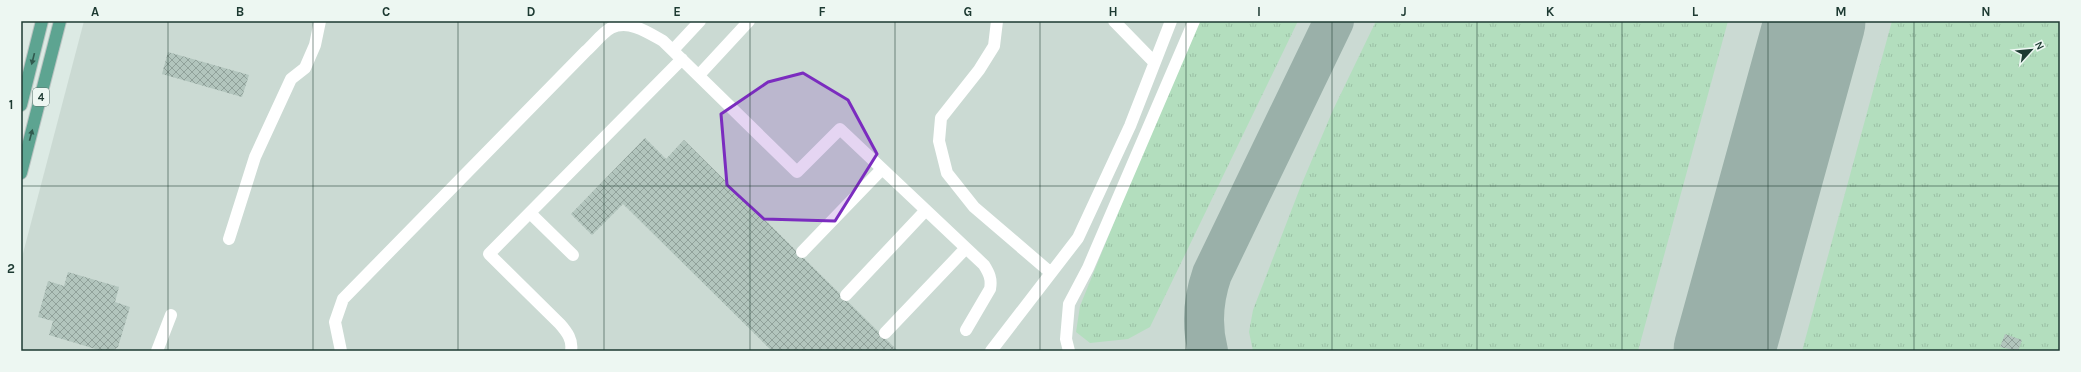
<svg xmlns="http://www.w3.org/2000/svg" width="2081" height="372" font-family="Karla,sans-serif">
<defs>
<pattern id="grass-tufts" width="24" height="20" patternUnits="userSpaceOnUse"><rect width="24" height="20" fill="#b3debe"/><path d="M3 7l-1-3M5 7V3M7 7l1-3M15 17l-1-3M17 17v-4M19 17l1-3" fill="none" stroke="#9abfa4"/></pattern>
<pattern id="building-cross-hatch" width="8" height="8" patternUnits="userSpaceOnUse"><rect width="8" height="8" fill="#b2c5bd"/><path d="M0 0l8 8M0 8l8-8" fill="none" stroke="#90a19a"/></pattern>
</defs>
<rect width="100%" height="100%" fill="#dceae4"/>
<path fill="#cbdad3" d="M84 21H2060V351H21V261Z"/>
<path fill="url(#grass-tufts)" d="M1196 21H1298L1150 327 1128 339 1090 343 1076 332 1080 306Z
M1376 21H1728L1638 351H1253L1249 332 1253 310 1300 188 1333 110Z
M1892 21H2060V351H1802Z"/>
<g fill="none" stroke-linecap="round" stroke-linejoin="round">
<path stroke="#9ab0a9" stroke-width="40" d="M1208 351C1201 324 1203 300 1212 274L1334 21"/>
<path stroke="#9ab0a9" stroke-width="101" d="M1724 351 1815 21"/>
</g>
<path fill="url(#building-cross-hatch)" d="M168 52 249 75 242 97 162 74Z
M645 138 666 159 684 140 898 351H772L623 204 592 235 571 214Z
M68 272 119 287 115 302 130 307 118 347 112 351H102L49 335 53 321 38 317 48 281 64 286Z
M2005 334 2022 340 2018 351 2000 347Z"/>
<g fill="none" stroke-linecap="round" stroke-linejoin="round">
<defs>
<path id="major" d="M21 105 42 21
M21 173 60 21"/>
</defs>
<use href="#major" stroke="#bbc4c2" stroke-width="14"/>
<path stroke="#fff" stroke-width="12" d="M997 21 994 46 979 70 941 118 939 141 947 173 974 207 1051 273
M1114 21 1154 62
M673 50 700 21
M699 75 749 21
M530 213 573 255
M229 239 255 157 291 79 305 68 315 45 320 21
M802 252 882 169
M846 295 926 210
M885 333 966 248
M157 351 171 315
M341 351 335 322 343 299 586 51C594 44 602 33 611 28 629 19 649 33 663 41L797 172 840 129 984 265C989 273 992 279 990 289L966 330
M571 351C573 340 567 332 560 324L489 254 682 59
M991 351 1078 238 1130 126 1171 21
M1069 351 1066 339 1069 304 1088 268 1194 21"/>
<use href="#major" stroke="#5da491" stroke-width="12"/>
</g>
<defs><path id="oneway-solid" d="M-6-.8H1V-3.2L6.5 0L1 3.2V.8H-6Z"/></defs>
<g fill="#305a4e">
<use href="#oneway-solid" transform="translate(33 59) rotate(104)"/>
<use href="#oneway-solid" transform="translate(31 135) rotate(-75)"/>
</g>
<path fill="#7b2cbf" fill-opacity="0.2" stroke="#7b2cbf" stroke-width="3" stroke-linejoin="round" d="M803 73 848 100 877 154 835 221 764 219 727 185 721 114 768 82Z"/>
<path fill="none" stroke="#1d3a32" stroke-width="1" stroke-opacity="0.55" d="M168 21V351M313 21V351M458 21V351M604 21V351M750 21V351M895 21V351M1040 21V351M1186 21V351M1332 21V351M1477 21V351M1622 21V351M1768 21V351M1914 21V351M21 186H2060"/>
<g text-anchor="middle" stroke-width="4" stroke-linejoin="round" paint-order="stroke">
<rect fill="#edf7f2" stroke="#5b736c" stroke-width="1" x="33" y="88" width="16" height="18" rx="3"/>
<g font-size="11" font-weight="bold" fill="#1d3a32">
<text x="41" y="101">4</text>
</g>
</g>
<rect width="2081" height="372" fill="none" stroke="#edf7f2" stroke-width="44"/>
<g transform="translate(2031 50) rotate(63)" stroke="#edf7f2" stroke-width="3" paint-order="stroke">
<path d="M0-3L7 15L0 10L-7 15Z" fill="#1d3a32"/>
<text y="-6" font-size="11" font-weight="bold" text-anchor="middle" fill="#1d3a32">N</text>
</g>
<rect x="22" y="22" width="2037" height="328" fill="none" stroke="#1d3a32" stroke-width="1.5"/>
<g font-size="13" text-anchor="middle" font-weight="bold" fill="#1d3a32">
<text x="95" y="16">A</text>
<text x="240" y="16">B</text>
<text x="386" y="16">C</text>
<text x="531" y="16">D</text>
<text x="677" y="16">E</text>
<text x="822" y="16">F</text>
<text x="968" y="16">G</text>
<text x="1113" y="16">H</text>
<text x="1259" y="16">I</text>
<text x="1404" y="16">J</text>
<text x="1550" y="16">K</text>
<text x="1695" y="16">L</text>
<text x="1841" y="16">M</text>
<text x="1986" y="16">N</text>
<text x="11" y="109">1</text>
<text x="11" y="273">2</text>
</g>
</svg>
